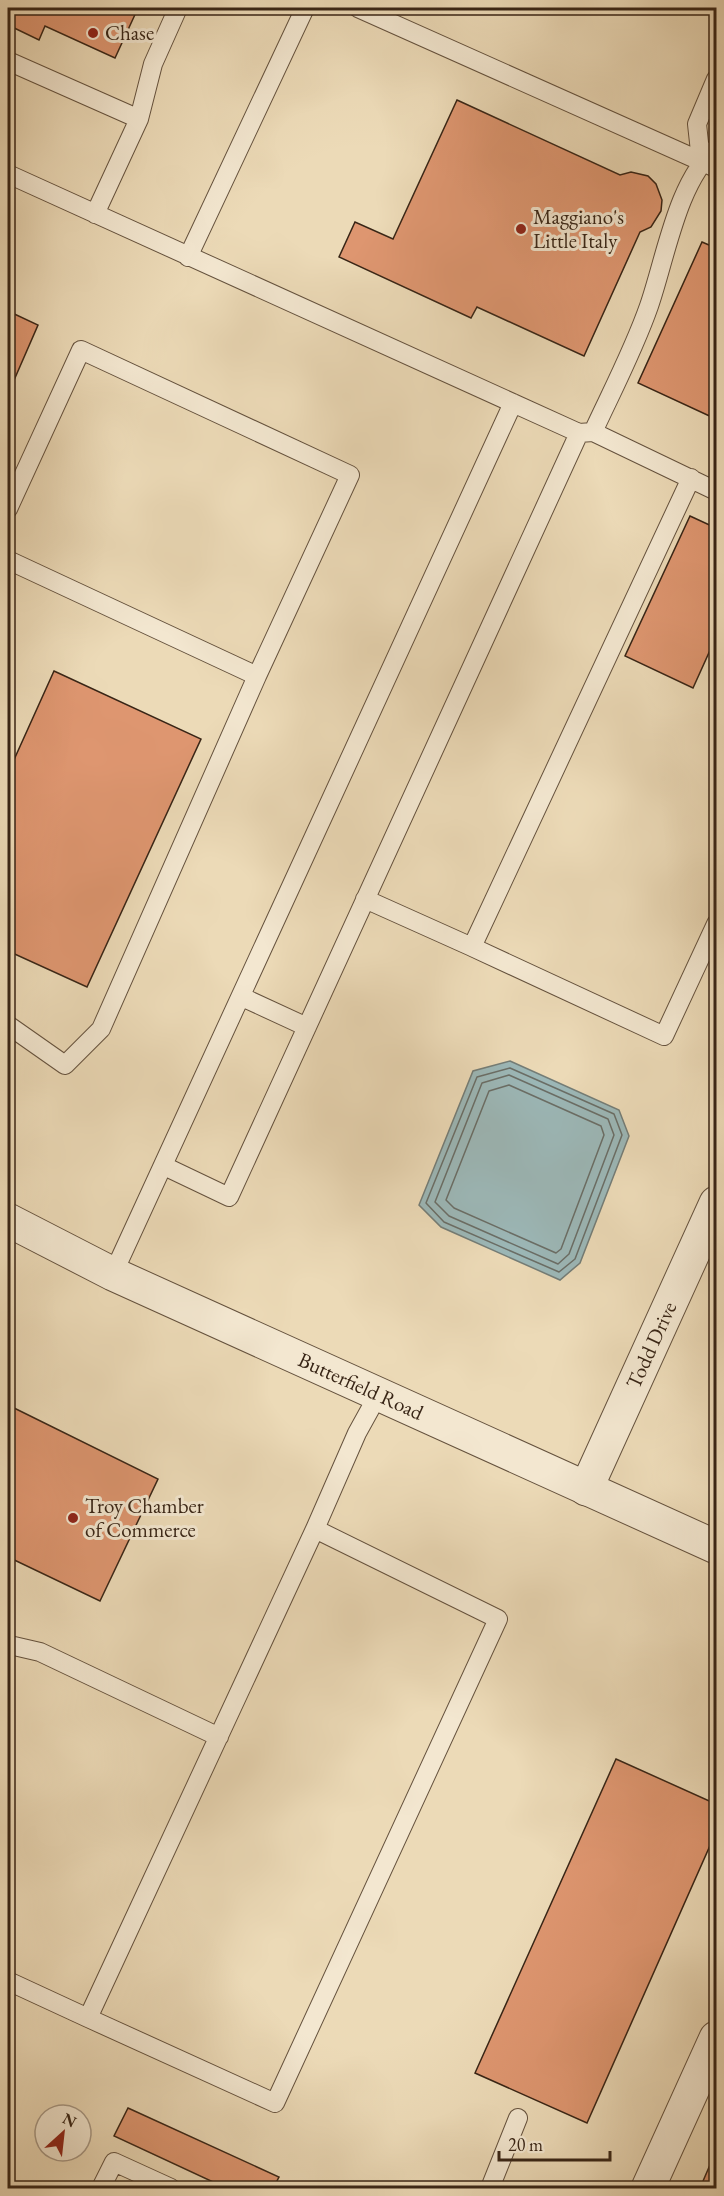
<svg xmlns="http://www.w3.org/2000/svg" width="724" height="2196" font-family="'EB Garamond',serif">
<rect width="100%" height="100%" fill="#ecdab7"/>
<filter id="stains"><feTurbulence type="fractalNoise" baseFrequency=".00333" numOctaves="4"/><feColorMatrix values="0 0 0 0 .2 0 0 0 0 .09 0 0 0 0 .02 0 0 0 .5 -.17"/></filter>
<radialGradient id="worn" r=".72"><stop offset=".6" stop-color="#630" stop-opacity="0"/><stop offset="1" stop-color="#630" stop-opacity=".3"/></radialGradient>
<path fill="#9cb8b8" stroke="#747d77" stroke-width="1.5" d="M510 1061 619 1110 629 1136 580 1263 560 1280 441 1227 419 1205 473 1071Z"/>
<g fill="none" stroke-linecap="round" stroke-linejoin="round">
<path stroke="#6a6e67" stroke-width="1.5" d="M510 1068 614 1114 622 1135 575 1259 559 1272 444 1222 426 1203 477 1077Z
M509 1075 608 1119 614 1135 569 1254 558 1264 449 1216 435 1202 482 1083Z
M509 1085 601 1126 604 1135 561 1249 556 1253 454 1208 446 1200 489 1091Z"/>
</g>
<path fill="#de9670" stroke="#382516" stroke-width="1.5" d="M8 8H138L115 58 45 26 39 40 8 25 10 10Z
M457 100 620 175 631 172 648 176 656 184 662 200 661 211 651 227 640 232 584 356 477 307 471 318 339 257 355 222 393 239Z
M702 242 716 248V419L638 383Z
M8 311 38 325 8 394Z
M690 516 716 528V637L693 688 625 656Z
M54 671 201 739 87 987 8 951V773Z
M8 1405 158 1479 100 1601 8 1557Z
M616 1759 716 1804V1832L587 2123 475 2073Z
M128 2108 279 2177 273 2188H226L114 2136Z
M716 2151V2188H700Z"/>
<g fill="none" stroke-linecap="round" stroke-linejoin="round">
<defs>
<path id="service" d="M358 8 716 168
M8 61 139 119
M701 161 697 124 716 79
M8 174 579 433 593 432 716 491
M95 214 139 119 153 64 178 8
M188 257 305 8
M593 432C612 391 634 349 649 306 666 257 677 182 716 148
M691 478 472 947 664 1036 716 924
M8 509 81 350 350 475 257 676 8 560
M365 899 472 947
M242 997 307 1027
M8 1025 65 1065 101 1029 257 676
M164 1166 229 1197 579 433
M113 1274 513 403
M8 1647 14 1646 40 1652 219 1737
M8 1981 88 2018 315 1529 357 1433 378 1395
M88 2018 275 2103 498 1619 315 1529
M101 2188 114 2162 171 2188
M490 2188 518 2118"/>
<g id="minor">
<path id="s1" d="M8 1220 113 1274 716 1547"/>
<path id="s2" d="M586 1489 716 1203"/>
<path d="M648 2188 716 2038"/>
</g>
</defs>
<use href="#service" stroke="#65523e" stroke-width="20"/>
<use href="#minor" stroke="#65523e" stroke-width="35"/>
<use href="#service" stroke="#f3e7d0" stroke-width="18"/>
<use href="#minor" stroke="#f3e7d0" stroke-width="33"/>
</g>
<g fill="#8f2418" stroke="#f3e7d0" stroke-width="2">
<circle cx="93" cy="33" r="6"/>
<circle cx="521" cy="229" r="6"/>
<circle cx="73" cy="1518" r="6"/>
</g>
<g text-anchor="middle" stroke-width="6" stroke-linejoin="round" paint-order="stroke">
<g font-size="21" fill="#382516" stroke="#f3e7d0" text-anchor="start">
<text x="105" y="40">Chase</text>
<text x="533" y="224">Maggiano's<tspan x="533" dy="24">Little Italy</tspan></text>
<text x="85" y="1513">Troy Chamber<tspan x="85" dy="24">of Commerce</tspan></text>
</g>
<g font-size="21" fill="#382516" stroke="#f3e7d0">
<text dy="7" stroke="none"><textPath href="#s2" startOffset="158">Todd Drive</textPath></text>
<text dy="7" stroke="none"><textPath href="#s1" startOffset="390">Butterfield Road</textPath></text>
</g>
</g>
<rect width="724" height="2196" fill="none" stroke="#ecdab7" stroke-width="30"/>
<rect x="9" y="9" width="706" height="2178" fill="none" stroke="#382516" stroke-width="3"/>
<rect x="15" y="15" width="694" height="2166" fill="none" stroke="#382516" stroke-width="1.5"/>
<g transform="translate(63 2133) rotate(27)"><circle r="28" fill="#f3e7d0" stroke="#a89986" stroke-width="1.5"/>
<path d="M0-4.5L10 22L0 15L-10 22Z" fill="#8f2418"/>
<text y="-9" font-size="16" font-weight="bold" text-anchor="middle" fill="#382516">N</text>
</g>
<path d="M499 2151v9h111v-9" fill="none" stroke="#382516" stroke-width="3"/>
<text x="508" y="2151" font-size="18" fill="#382516" stroke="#f3e7d0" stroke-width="4.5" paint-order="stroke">20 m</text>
<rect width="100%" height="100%" filter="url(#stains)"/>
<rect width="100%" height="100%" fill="url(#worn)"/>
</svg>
